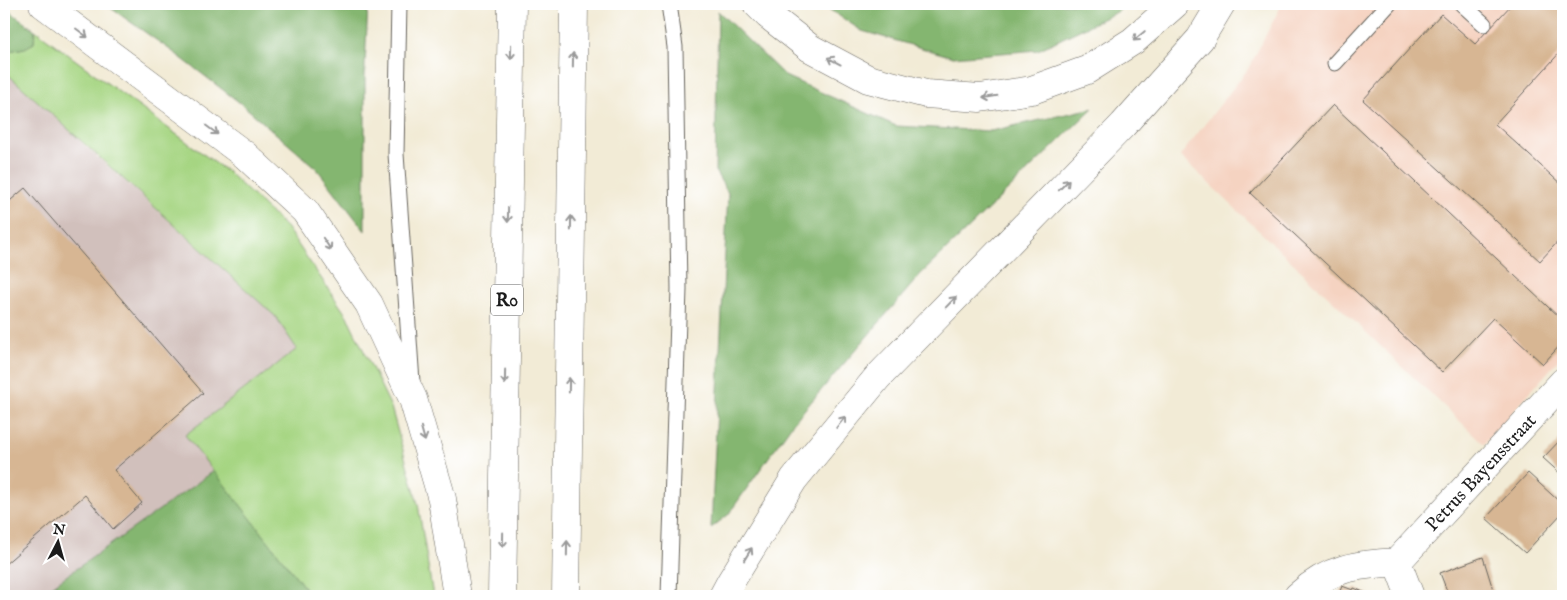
<svg xmlns="http://www.w3.org/2000/svg" width="1567" height="600" font-family="'IM FELL English',serif">
<rect width="100%" height="100%" fill="#fff"/>
<filter id="ink" filterUnits="userSpaceOnUse"><feTurbulence type="fractalNoise" baseFrequency=".02" numOctaves="2"/><feDisplacementMap in="SourceGraphic" scale="10" xChannelSelector="R" yChannelSelector="G"/><feConvolveMatrix kernelMatrix="1 2 1 2 8 2 1 2 1" color-interpolation-filters="sRGB"/></filter>
<filter id="wash" filterUnits="userSpaceOnUse"><feTurbulence type="fractalNoise" baseFrequency=".0096" numOctaves="4" result="noise"/><feDisplacementMap in="SourceGraphic" scale="20" xChannelSelector="R" yChannelSelector="G"/><feGaussianBlur stdDeviation="1.12" result="paint"/><feColorMatrix in="noise" values="0 0 0 0 0 0 0 0 0 0 0 0 0 0 0 0 0 1.4 0 .05"/><feComposite in="paint" operator="in"/></filter>
<g filter="url(#wash)">
<rect width="100%" height="100%" fill="#f2ebd6"/>
<path fill="#f5d3c1" d="M1282 4H1563V355L1484 444 1180 156 1248 69Z"/>
<path fill="#d1c0bc" d="M8 55 81 142 275 316 297 349 185 435 214 471 38 596H4V59Z"/>
<path fill="#a6d582" stroke="#61784f" d="M35 30 229 173 286 227 347 316 391 407 418 504 433 596H311L185 435 297 349 275 316 4 71V52L24 48 34 43Z"/>
<path fill="#84b670" stroke="#506946" d="M105 4H368L365 66V231L317 169 244 106 176 54Z
M821 4H1125L1119 11 1038 50 953 57 862 31Z
M4 7 35 30 34 43 25 48 4 52Z
M718 11 785 76 896 126 991 131 1093 108 920 275 793 423 728 515 711 528 728 193 715 171Z
M214 471 311 596H38Z"/>
<g id="blocks">
<path fill="#d7b693" d="M1512 4H1559L1563 8V49L1495 124 1563 186V236L1540 261 1363 100 1441 14 1475 44Z
M1333 105 1563 321V342L1543 364 1493 318 1442 372 1250 193Z
M25 188 203 393 114 470 142 503 113 529 85 495 4 565V206Z
M1563 437V476L1543 458Z
M1528 473 1563 505V512L1525 553 1486 518Z
M1483 557 1495 596H1449L1440 573Z
M1342 586 1353 590 1354 588 1373 596H1338Z"/>
</g>
</g>
<g filter="url(#ink)">
<use href="#blocks" fill-opacity="0" stroke="#67645d" stroke-width="1"/>
<g fill="none" stroke-linecap="round" stroke-linejoin="round">
<defs>
<path id="service" d="M399 4 396 154 412 382
M1462 4 1484 24
M1335 63 1389 4
M669 596 679 289 675 47 669 4"/>
<path id="minor" d="M1397 562 1410 596
M1298 596C1330 567 1356 565 1397 562L1563 382"/>
<path id="motorway" d="M43 4 245 155 305 211 369 304 413 399 442 499 457 596
M757 4 768 15 810 48 868 79 926 94 980 98 1032 90 1087 70 1133 41 1175 4
M502 596 512 4
M566 596 574 4
M723 596 731 581 794 479 877 378 1123 125 1200 39 1221 4"/>
</defs>
<use href="#service" stroke="#67645d" stroke-width="17"/>
<use href="#minor" stroke="#67645d" stroke-width="29"/>
<use href="#motorway" stroke="#67645d" stroke-width="29"/>
<use href="#service" stroke="#fff" stroke-width="15"/>
<use href="#minor" stroke="#fff" stroke-width="28"/>
<use href="#motorway" stroke="#fff" stroke-width="28"/>
</g>
<defs><path id="oneway-shaft" d="M-6 0H5M1.5-3L5.5 0L1.5 3" fill="none" stroke-width="1.6" stroke-linecap="round" stroke-linejoin="round" transform="scale(1.25)"/></defs>
<g stroke="#999">
<use href="#oneway-shaft" transform="translate(82 33) rotate(37)"/>
<use href="#oneway-shaft" transform="translate(1139 36) rotate(140)"/>
<use href="#oneway-shaft" transform="translate(511 52) rotate(91)"/>
<use href="#oneway-shaft" transform="translate(573 60) rotate(-89)"/>
<use href="#oneway-shaft" transform="translate(834 61) rotate(-152)"/>
<use href="#oneway-shaft" transform="translate(990 97) rotate(171)"/>
<use href="#oneway-shaft" transform="translate(212 130) rotate(37)"/>
<use href="#oneway-shaft" transform="translate(1064 185) rotate(-46)"/>
<use href="#oneway-shaft" transform="translate(508 215) rotate(91)"/>
<use href="#oneway-shaft" transform="translate(571 223) rotate(-89)"/>
<use href="#oneway-shaft" transform="translate(327 244) rotate(56)"/>
<use href="#oneway-shaft" transform="translate(951 302) rotate(-46)"/>
<use href="#oneway-shaft" transform="translate(505 377) rotate(91)"/>
<use href="#oneway-shaft" transform="translate(569 385) rotate(-89)"/>
<use href="#oneway-shaft" transform="translate(841 422) rotate(-51)"/>
<use href="#oneway-shaft" transform="translate(423 434) rotate(74)"/>
<use href="#oneway-shaft" transform="translate(503 540) rotate(91)"/>
<use href="#oneway-shaft" transform="translate(567 548) rotate(-89)"/>
<use href="#oneway-shaft" transform="translate(748 554) rotate(-58)"/>
</g>
</g>
<g text-anchor="middle" stroke-width="5" stroke-linejoin="round" paint-order="stroke">
<rect fill="#fff" stroke="#606060" stroke-width="1" x="491" y="284.5" width="32" height="31" rx="4"/>
<g font-size="18" font-weight="bold" fill="#1c1c1c">
<text x="507" y="306">R0</text>
</g>
<g font-size="19" fill="#1c1c1c" stroke="#fff">
<text transform="translate(1480 472) rotate(-47)" y="7">Petrus Bayensstraat</text>
</g>
</g>
<rect width="1567" height="600" fill="none" stroke="#fff" stroke-width="20"/>
<g transform="translate(58 542) rotate(6)" stroke="#ffffff" stroke-width="4" paint-order="stroke">
<path d="M0-4L9 19L0 12L-9 19Z" fill="#1c1c1c"/>
<text y="-8" font-size="14" font-weight="bold" text-anchor="middle" fill="#1c1c1c">N</text>
</g>
</svg>
